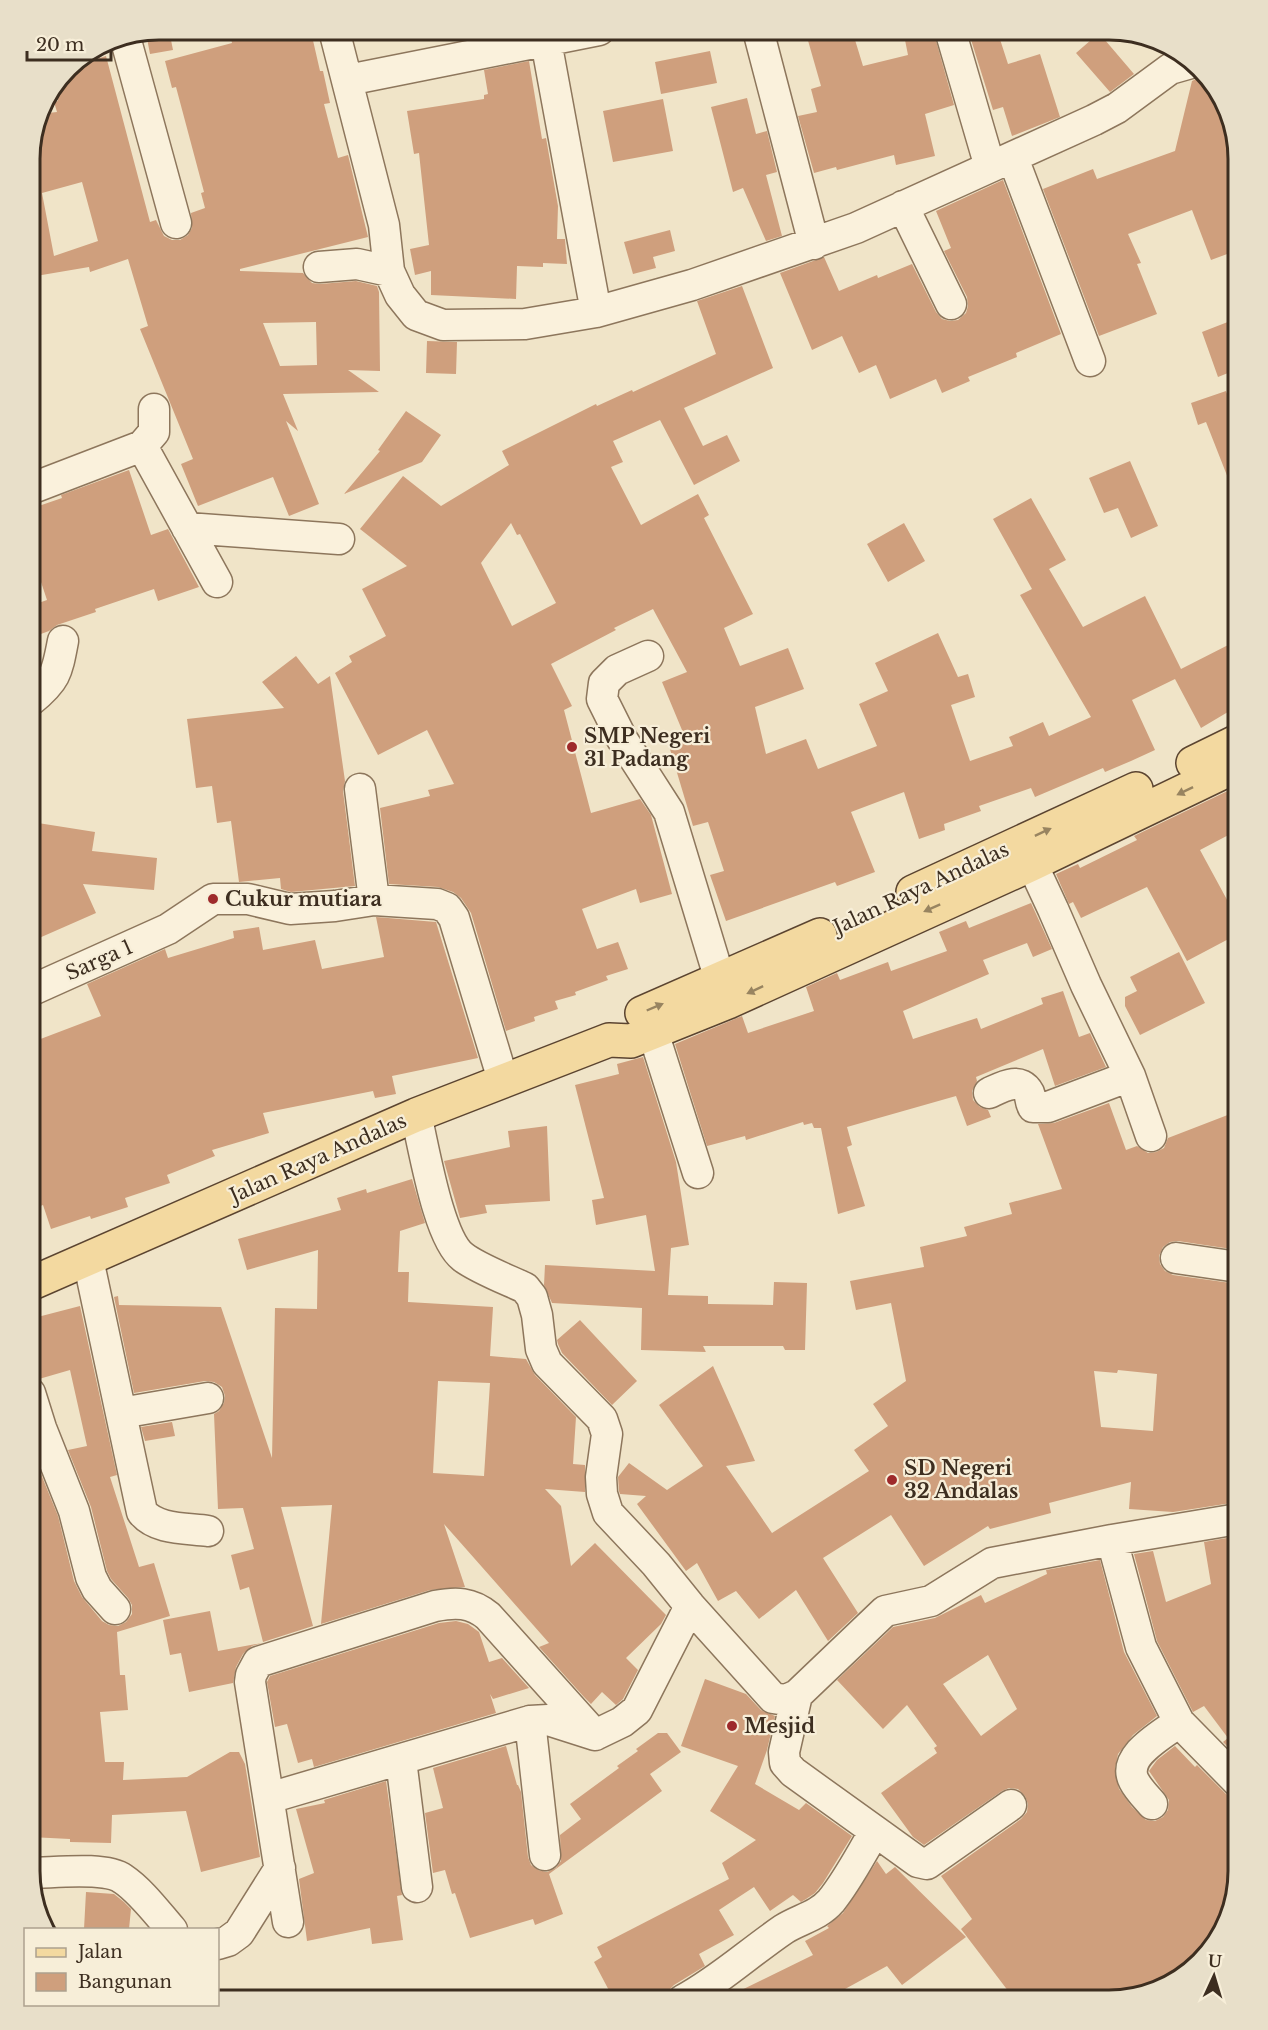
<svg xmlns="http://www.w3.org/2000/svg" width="1268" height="2030" font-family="'Libre Baskerville',serif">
<rect width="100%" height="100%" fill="#f0e4c8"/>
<path fill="#cf9f7d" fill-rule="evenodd" d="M159 30H169L173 50 150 54 146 33Z
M229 30H306L308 37 312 36 320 71H323L330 103 324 104 338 158 348 155 368 237 240 269V271L303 273 312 283 320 284 356 281 377 286 379 292 380 371 348 370 379 392 283 394 298 431 286 421 319 504 289 516 273 477 198 506 181 464 193 459 140 329 148 326 128 259 90 272 89 267 30 277V151L39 114 57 112 54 102 58 101 54 88 68 68 106 56 150 222 156 220 164 236 172 240H180L188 235 192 228 191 213 205 208 201 193 204 192 176 87 172 88 165 61 232 43ZM82 182 98 241 54 256 42 193ZM316 322 317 365 280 366 263 323Z
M805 30H852L863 66 908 55 903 30H933L954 105 925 114 935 156 896 165 894 155 837 170 836 167 814 173 798 116 817 112 811 89 821 86Z
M968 30H997L1008 64 1040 54 1060 117 1012 136 1003 107 993 110Z
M1099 33 1134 74 1110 92 1076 53Z
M710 51 717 83 661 94 655 62Z
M529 61 542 139 546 138 558 206 557 239H565L567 264 543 263V267L517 266 516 299 431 295V271L415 275 410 249 429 245 419 153 414 154 407 111 484 99V95L488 94 484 70Z
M1202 76 1225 102 1238 159V250L1211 260 1192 210 1128 234 1141 263 1137 264 1157 314 1099 336 1043 189 1093 169 1097 179 1175 151 1192 81Z
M747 98 756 134 767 131 777 172 766 175 782 236 766 241 743 188 733 192 711 107Z
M663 99 673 151 613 162 603 111Z
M1003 180 1061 334 1016 353 1017 357 968 377 970 381 942 393 936 379 890 399 876 365 859 373 842 336 812 350 780 273 824 257 839 291 877 275 878 278 912 264 936 312 942 319 950 321 958 320 966 313 968 306 967 297 944 251 951 248 936 211Z
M670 230 675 251 653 257 656 268 633 274 624 242Z
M742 286 773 368 684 408 703 446 727 435 740 461 694 485 660 420 613 441 623 462 611 467 641 525 698 494 709 515 704 518 753 614 724 628 740 666 788 648 804 689 755 707 766 754 806 739 818 769 877 746 859 704 888 691 875 663 938 633 958 677 968 674 975 697 951 705 970 761 1013 746 1009 737 1043 722 1049 736 1091 717 1020 595 1032 589 993 519 1031 498 1066 560 1049 569 1083 627 1145 596 1181 669 1238 640V706L1201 728 1175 679 1132 700 1155 750 1131 761 1105 772 1103 768 1035 797 1031 788 979 806 981 811 944 824 945 830 919 839 904 792 851 812 875 872 837 886 835 882 726 921 710 875 724 871 708 822 693 826 669 746 687 742 662 682 687 672 653 609 614 628 616 630 551 664 572 706 564 710 591 813 640 799 651 815 672 894 640 903 636 889 582 909 597 949 618 942 628 969 606 976 608 980 575 992 576 995 555 1001 558 1009 534 1017 535 1021 506 1031 471 913 461 898 453 892 438 887 389 884 380 808 430 796 428 790 454 784 427 730 378 755 335 673 352 662 349 656 386 636 362 589 407 566 360 529 403 476 441 506 509 465 502 451 596 404 597 406 632 390 633 392 716 354 697 301ZM511 523 517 535 520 534 556 603 512 626 481 563Z
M1238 318V369L1218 377 1202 332Z
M427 341 457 342 456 374 426 373Z
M1226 391 1238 424 1237 501 1206 422 1198 425 1191 403Z
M406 411 441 435 422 462 344 494 380 451 378 450Z
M1130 461 1158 526 1131 538 1118 508 1104 513 1089 478Z
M129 470 151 535 168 529 199 587 158 601 154 589 95 609 96 612 57 625 49 631 30 638V606L47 600 30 549V509L62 498 61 495Z
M904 523 925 561 888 582 867 544Z
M296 656 318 684 330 676 345 781 343 791 355 886 291 892 281 889 280 878 239 882 231 821 217 823 212 786 196 788 187 719 284 708 262 682Z
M1238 786V830L1200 850 1238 920V934L1187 961 1147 887 1081 918 1073 902 1069 904 1056 874 1078 864 1080 868 1137 840 1134 836Z
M38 823 95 832 92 851 157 858 154 890 83 884 96 913 30 942V873Z
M1031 903 1052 949 1033 957 1027 943 983 960 989 974 903 1011 913 1039 977 1018 981 1029 1043 1004 1041 998 1063 991 1079 1037 1090 1033 1106 1067 1055 1086 1043 1049 976 1077 977 1081 972 1091 973 1100 980 1107 988 1110 991 1117 967 1126 956 1096 847 1127 852 1145 847 1147 865 1206 838 1214 821 1128H814L812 1123 804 1125 803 1122 746 1140 745 1136 707 1146 675 1044 742 1016 748 1033 814 1011 806 987 837 973 840 980 888 962 891 971 947 951 939 932 966 921 969 928Z
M376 917 436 922 478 1058 392 1076 396 1094 375 1098 373 1091 263 1113 269 1133 212 1150 215 1156 167 1175 170 1183 125 1198 128 1207 91 1219 90 1216 51 1229 43 1205 30 1210V1043L101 1016 87 984 165 949 168 958 234 938 233 931 259 927 263 950 315 940 322 969 384 957Z
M1179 952 1205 1003 1140 1035 1125 1006V997L1137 991 1130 977Z
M643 1057 676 1162 689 1245 671 1248 668 1295 708 1296V1304L773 1305 774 1282 807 1283 805 1350H785L783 1346H703L706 1352 641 1350 642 1308 552 1303 544 1285 545 1265 655 1271 646 1215 596 1225 592 1200 604 1198 575 1085 619 1074 617 1064Z
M1109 1103 1126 1150 1137 1146 1148 1153 1156 1152 1164 1148 1168 1138 1238 1111V1250L1178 1241 1170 1242 1163 1247 1159 1256 1160 1264 1165 1271 1173 1275 1238 1284V1502L1173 1512 1129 1509 1131 1482 1049 1503 1051 1513 990 1529 988 1526 924 1566 891 1515 823 1558 858 1613 828 1641 796 1590 759 1619 736 1591 718 1601 697 1563 686 1571 637 1504 646 1496 620 1494 619 1491 618 1477 629 1463 667 1490 703 1466 659 1405 713 1366 755 1461 726 1466 772 1533 869 1471 854 1450 888 1426 873 1404 906 1381 891 1303 856 1310 850 1281 924 1267 920 1247 967 1236 964 1227 1012 1214 1009 1203 1062 1189 1038 1124 1054 1123ZM1118 1370 1157 1374 1153 1431 1101 1427 1094 1371 1117 1373Z
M547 1126 550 1201 485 1205 487 1213 460 1218 444 1161 510 1147 508 1131Z
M412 1179 425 1223 400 1231 398 1272H409L408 1302 493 1307 490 1356 526 1359 535 1375 576 1417 573 1464 585 1465V1492L545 1489 561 1506 571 1566 595 1543 666 1615 661 1624 626 1658 638 1670 623 1699 616 1705 602 1692 591 1704 584 1697 539 1647 549 1643 444 1524 465 1587 430 1590 321 1624 332 1505 281 1507 313 1626 263 1642 249 1587 240 1590 231 1555 254 1549 243 1508 218 1509 214 1414 219 1411 224 1403 225 1396 222 1387 214 1382 205 1381 134 1393 114 1297 118 1296 119 1305 221 1307 272 1458 275 1308 317 1309 318 1250 247 1270 238 1239 341 1210 337 1198 366 1189 367 1193ZM438 1381 490 1383 484 1476 433 1473Z
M80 1306 117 1475 110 1477 139 1567 154 1563 170 1616 117 1632 120 1675H125L128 1710 100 1712 105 1762H124L123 1780 187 1777 230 1752H239L245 1764 260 1857 201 1872 186 1811 112 1815 111 1843 70 1842V1839L30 1837V1447L58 1516 74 1581 82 1597 102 1621 109 1625 118 1626 126 1622 132 1614V1605L128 1598 111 1579 107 1571 91 1507 68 1450 87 1446 70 1370 39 1379 30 1376V1319Z
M580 1320 637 1381 612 1405 562 1353 558 1344 557 1340Z
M172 1422 175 1436 145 1441 141 1427Z
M1238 1536V1757L1223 1742 1228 1738 1204 1706 1193 1712 1157 1641 1134 1554 1153 1551 1166 1602 1211 1584 1204 1542Z
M1100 1560 1124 1652 1157 1716 1133 1735 1118 1754 1115 1769 1119 1789 1132 1807 1146 1820 1155 1821 1163 1817 1168 1810 1169 1800 1149 1771 1157 1760 1175 1746 1195 1767 1197 1765 1226 1794 1238 1799V1871L1221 1936 1166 1987 1109 2000H1015L961 1929 972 1919 941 1876 1021 1819 1027 1812 1028 1804 1025 1796 1018 1789 1009 1788 1002 1791 924 1845 913 1837 881 1793 937 1753 934 1748 937 1746 907 1705 883 1729 837 1680 893 1627 935 1618 981 1595 985 1603 1047 1574 1046 1570ZM988 1655 1017 1709 981 1736 943 1684Z
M210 1611 218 1651 262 1643 252 1646 243 1654 236 1667 233 1683 189 1692 181 1653 170 1655 163 1620Z
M456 1621 468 1624 479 1632 489 1662 502 1658 529 1688 493 1699 490 1694 496 1713 314 1767 312 1759 298 1763 287 1724 275 1727 267 1682 270 1676 439 1623Z
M705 1679 746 1694 761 1710 775 1716 767 1750 755 1784 799 1810 806 1803 852 1836 823 1883 815 1893 806 1899 801 1902 793 1895 770 1911 754 1887 719 1910 734 1935 699 1954 705 1966 674 1985 668 1991 666 1998 663 2000H614L594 1962 602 1957 597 1947 729 1879 722 1863 756 1840 710 1811 738 1766 681 1746Z
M658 1733H667L681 1752 650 1774 662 1791 549 1874 563 1914 535 1925 533 1919 470 1938 455 1893 452 1894 445 1870 433 1873 425 1813 443 1808 433 1768 506 1746 517 1785H518L521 1792 528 1857 531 1865 538 1870 547 1872 556 1868 561 1861 560 1835 581 1819 570 1804 619 1768 617 1766 638 1751 636 1749Z
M386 1781 402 1895 397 1896 403 1940 372 1944 370 1928 307 1941 299 1879 314 1873 296 1809 325 1803 324 1800Z
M877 1861 886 1874 895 1867 966 1937 902 1985 887 1966 825 2000H721L813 1955 805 1941 829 1928 827 1926 843 1913Z
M86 1892 114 1894 124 1902 131 1909 129 1929H84Z"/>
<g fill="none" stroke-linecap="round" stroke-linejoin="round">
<defs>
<path id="minor" d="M334 30 384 225 389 271 400 295 416 315 443 325 525 324 596 312 692 285 856 228 1094 120 1117 108 1170 69 1191 63
M758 30 814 244
M950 30 990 167
M125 37 176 223
M546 41 596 312
M348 80 599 30
M1013 158 1090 361
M903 206 951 304
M319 267 357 264 389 271
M142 446 217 582
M30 489 142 446 154 432V409
M187 528 339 539
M648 656 617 670 604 683 602 699 622 739 669 812 720 980
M30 701C56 680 57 673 63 641
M360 789 374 900
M1032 864 1053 909 1086 985 1130 1076 1151 1136
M30 991 168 929 213 899H248L290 909 335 906 374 900 437 904 447 908 454 918 503 1080
M653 1032 698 1173
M989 1093C1002 1087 1020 1076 1029 1093 1031 1098 1030 1102 1033 1107H1048L1130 1076
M416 1115C424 1147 438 1238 463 1257 477 1268 508 1280 525 1288L532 1297 537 1315 541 1349 547 1363 602 1419 607 1434 601 1477 602 1494 608 1513 656 1564 690 1606 773 1698 786 1700 797 1695 885 1611 931 1601 992 1563 1112 1540 1238 1519
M1176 1258 1238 1267
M88 1259 142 1512C156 1530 187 1528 208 1531
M30 1393 41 1428 74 1511 91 1577 97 1589 115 1609
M121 1413 208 1398
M1112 1540 1141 1647 1179 1722 1238 1782
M530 1721 545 1855
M401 1760 417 1887
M269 1798 530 1721 548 1720 595 1735 622 1722 637 1710 690 1606
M1152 1804C1146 1797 1138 1789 1134 1781 1121 1756 1162 1735 1179 1722
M875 1831 918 1862 927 1864 1011 1805
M31 1873C53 1873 105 1866 123 1879 141 1891 158 1914 172 1930
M288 1922 250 1682 251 1675 258 1662 435 1606C456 1602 471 1602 488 1616L595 1735
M218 1944 228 1941 239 1933 280 1868
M683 2000C720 1980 750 1952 784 1929 800 1919 818 1916 831 1901 848 1880 861 1854 875 1831L793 1772 785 1763 784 1752 797 1695"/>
<path id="major" d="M1193 763 1238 741
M913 892 1136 789
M642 1013 820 935
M30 1284 416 1115 609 1040 631 1041 728 1002 1032 864 1238 765"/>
</defs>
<use href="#minor" stroke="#8d765c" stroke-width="33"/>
<use href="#major" stroke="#5b4430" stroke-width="36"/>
<use href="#minor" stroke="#faf1dc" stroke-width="30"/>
<use href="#major" stroke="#f3d9a0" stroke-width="33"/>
</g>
<defs><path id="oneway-solid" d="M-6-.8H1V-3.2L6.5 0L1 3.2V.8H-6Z" transform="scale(1.5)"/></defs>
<g fill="#988460">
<use href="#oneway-solid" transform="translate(1185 791) rotate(154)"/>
<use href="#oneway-solid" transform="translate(1043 832) rotate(-25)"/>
<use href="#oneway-solid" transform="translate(932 908) rotate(156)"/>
<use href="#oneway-solid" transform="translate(755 990) rotate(155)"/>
<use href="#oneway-solid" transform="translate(655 1007) rotate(-23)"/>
</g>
<g fill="#9e2a2b" stroke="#f7eed8" stroke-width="2">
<circle cx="572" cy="747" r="6"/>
<circle cx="213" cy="899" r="6"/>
<circle cx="892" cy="1480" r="6"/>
<circle cx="732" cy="1726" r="6"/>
</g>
<g text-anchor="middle" stroke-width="4.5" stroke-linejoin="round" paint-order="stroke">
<g font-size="20" font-weight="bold" fill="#3d2e20" stroke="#f7eed8" text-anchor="start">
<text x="584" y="743">SMP Negeri<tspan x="584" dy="23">31 Padang</tspan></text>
<text x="225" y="906">Cukur mutiara</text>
<text x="904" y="1475">SD Negeri<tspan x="904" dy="23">32 Andalas</tspan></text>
<text x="744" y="1733">Mesjid</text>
</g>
<g font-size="20" fill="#3d2e20" stroke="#f7eed8">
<text transform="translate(921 888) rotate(-25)" y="7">Jalan Raya Andalas</text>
<text transform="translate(99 960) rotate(-24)" y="7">Sarga 1</text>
<text transform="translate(318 1158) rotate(-24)" y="7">Jalan Raya Andalas</text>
</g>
</g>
<path d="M0 0H1268V2030H0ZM159 40H1109A119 119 0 0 1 1228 159V1871A119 119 0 0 1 1109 1990H159A119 119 0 0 1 40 1871V159A119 119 0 0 1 159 40Z" fill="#e8dfc9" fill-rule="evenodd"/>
<path fill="none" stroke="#3d2e20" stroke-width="3" d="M159 40H1109A119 119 0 0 1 1228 159V1871A119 119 0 0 1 1109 1990H159A119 119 0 0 1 40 1871V159A119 119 0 0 1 159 40Z"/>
<rect x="24" y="1928" width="195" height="78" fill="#f7eed8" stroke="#ada18e" stroke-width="1.5"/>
<rect x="36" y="1948" width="30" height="9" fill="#f3d9a0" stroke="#ada18e" stroke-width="1.5"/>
<text x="78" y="1958" font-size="18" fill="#3d2e20">Jalan</text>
<rect x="36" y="1973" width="30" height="18" fill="#cf9f7d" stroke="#ada18e" stroke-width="1.5"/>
<text x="78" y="1988" font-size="18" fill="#3d2e20">Bangunan</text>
<g transform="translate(1214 1976) rotate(4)" stroke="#f7eed8" stroke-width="4.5" paint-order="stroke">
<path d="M0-4.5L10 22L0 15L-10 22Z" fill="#3d2e20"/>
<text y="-9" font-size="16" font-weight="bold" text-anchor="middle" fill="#3d2e20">U</text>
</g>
<path d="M27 51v9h84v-9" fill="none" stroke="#3d2e20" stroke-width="3"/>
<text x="36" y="51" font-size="18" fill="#3d2e20" stroke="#f7eed8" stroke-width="4.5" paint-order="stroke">20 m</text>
</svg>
